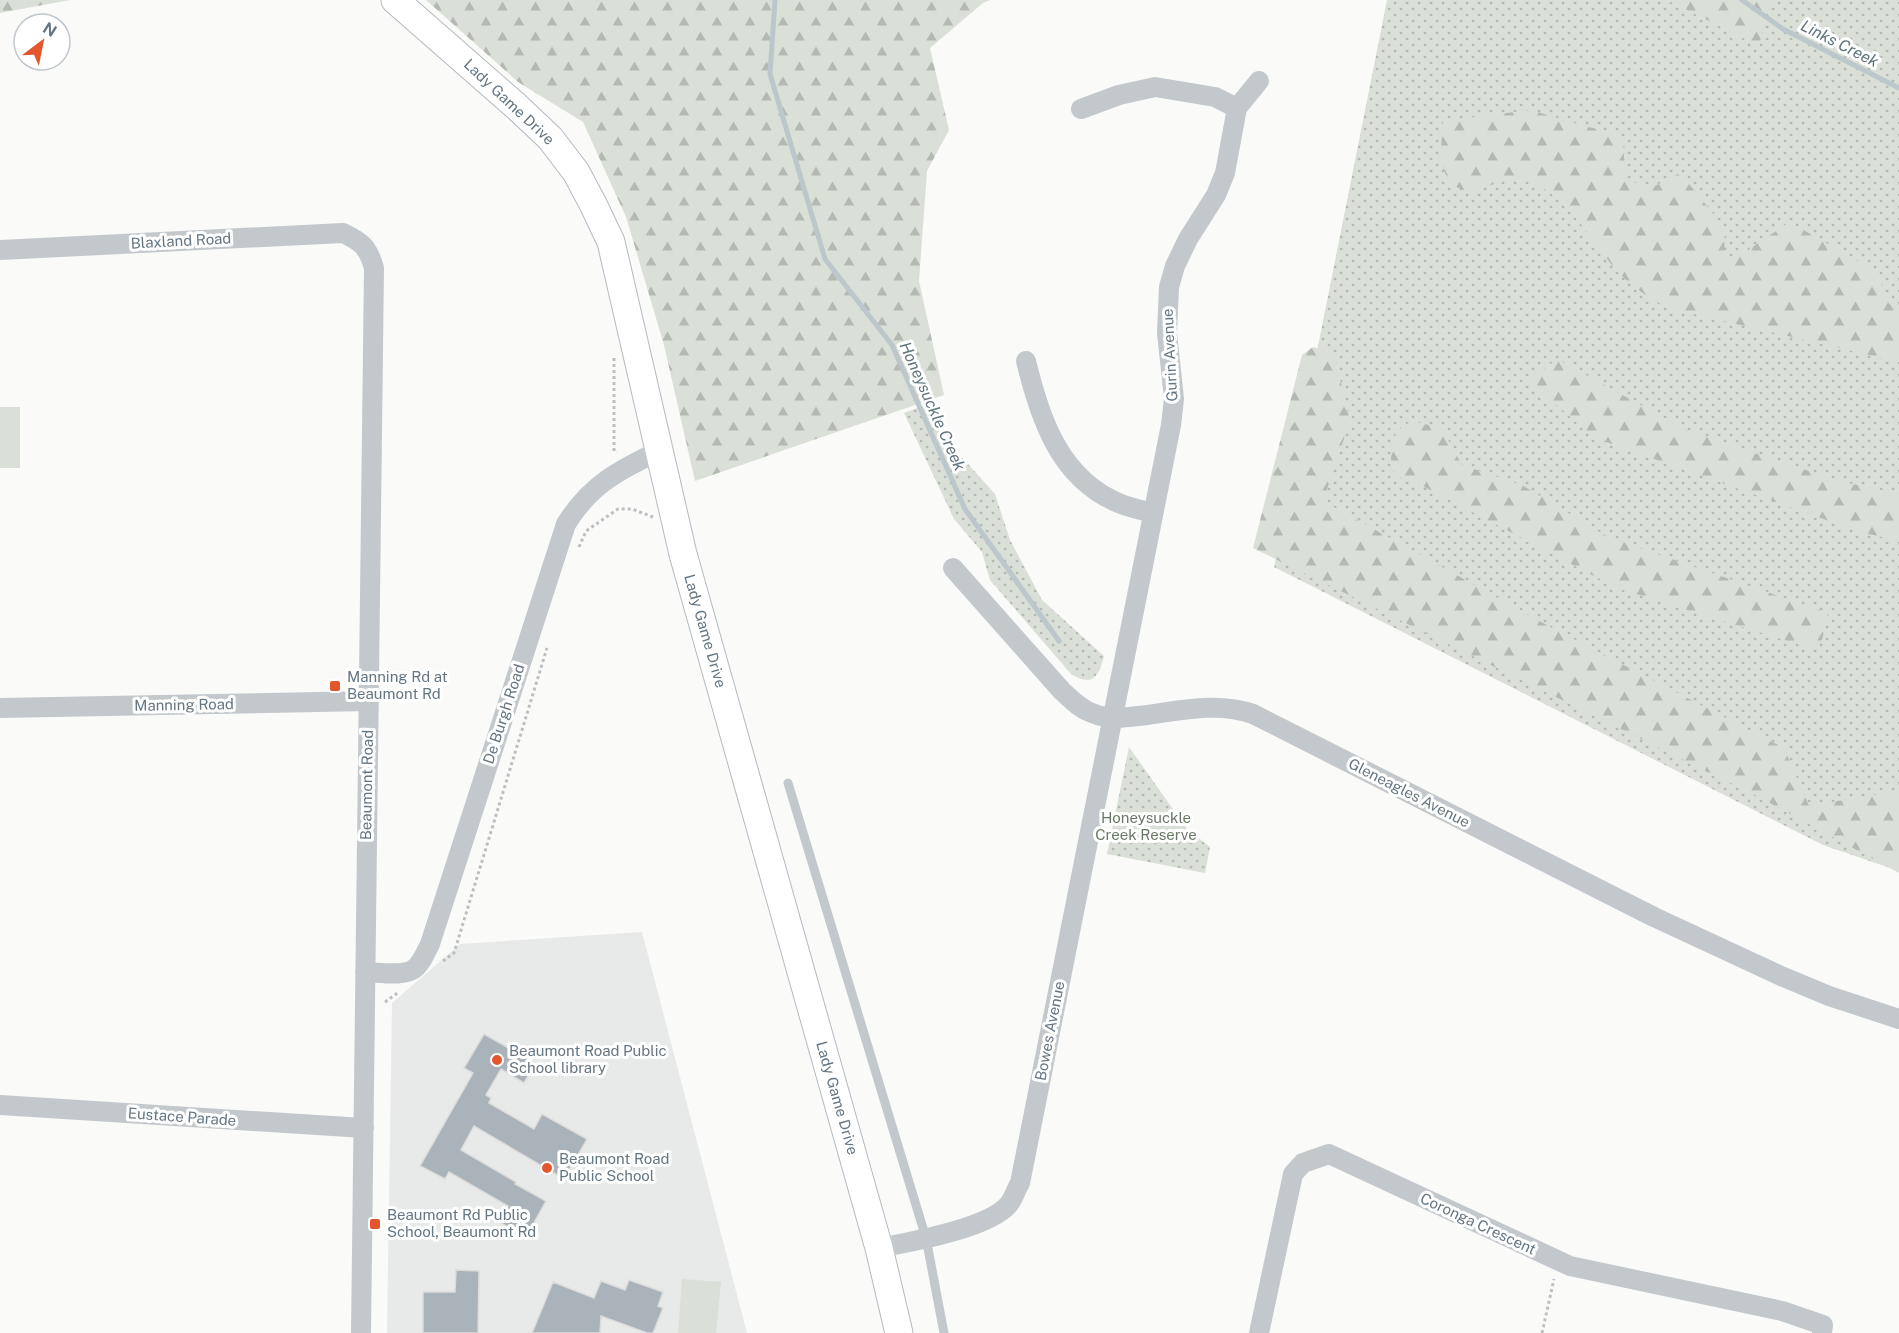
<svg xmlns="http://www.w3.org/2000/svg" width="1899" height="1333" font-family="'Public Sans',sans-serif">
<defs>
<pattern id="grass-dots" width="8" height="8" patternUnits="userSpaceOnUse" patternTransform="scale(1.5)"><rect width="8" height="8" fill="#dadfd7"/><path d="M2 2h.1M6 6h.1" fill="none" stroke="#b4b9b4" stroke-width="1.8" stroke-linecap="round"/></pattern>
<pattern id="forest-firs" width="22" height="20" patternUnits="userSpaceOnUse" patternTransform="scale(1.5)"><rect width="22" height="20" fill="#dadfd7"/><path d="M5 1l3.5 6h-7zM16 11l3.5 6h-7z" fill="#b4b9b4"/></pattern>
</defs>
<rect width="100%" height="100%" fill="#fafaf8"/>
<path fill="#e8e9e9" d="M642 932 747 1333H387L392 1003 460 944Z"/>
<path fill="url(#grass-dots)" d="M1387 0H1667L1759 45 1768 0H1899V871L1823 845 1274 567Z
M931 403 940 433 995 494 1010 540 1042 600 1104 656C1099 677 1092 687 1071 674L990 580 982 552 954 519 904 413Z
M1129 747 1187 829 1210 847 1205 873 1107 854Z"/>
<path fill="url(#forest-firs)" d="M0 0H70L0 13Z
M426 0H990L983 3 930 48 949 130 927 171 919 281 944 395 695 481 664 345 626 217 583 122 518 82Z
M1667 0H1770L1759 46Z
M1530 110 1623 137 1625 179 1651 188 1680 173 1725 228 1724 259 1738 257 1789 222 1878 272 1886 300 1899 314V362L1668 308C1649 298 1632 287 1617 271 1593 243 1573 206 1541 187 1534 182 1518 178 1510 179 1493 182 1470 199 1454 185 1436 169 1442 143 1443 121Z
M1313 347 1334 353 1350 421 1323 501 1554 629 1784 748 1809 806 1896 791 1899 793V873L1759 797 1253 548 1302 355Z
M1557 359 1688 431 1839 481 1899 494V541L1860 532 1595 438 1528 381Z
M1412 421 1437 427 1446 436 1462 465 1522 485 1608 537 1828 613 1822 640 1810 648 1617 588 1415 482 1401 478 1391 468C1392 444 1389 433 1412 421Z"/>
<path fill="#dadfd7" d="M0 407H20V468H0Z
M682 1279 721 1282 716 1333H678Z"/>
<g fill="none" stroke-linecap="round" stroke-linejoin="round">
<path stroke="#bbc7cb" stroke-width="5" d="M775 0 770 74 825 259 892 345 965 509 1059 641
M1742 0 1783 29 1899 88"/>
</g>
<path fill="#aab3b9" stroke="#dcdcda" stroke-width="1.5" d="M484 1034 535 1063 524 1083 501 1069 486 1095 491 1098 489 1103 534 1129 542 1114 587 1139 564 1179 474 1126 461 1150 516 1182 515 1184 546 1201 526 1237 499 1222 508 1206 449 1172 445 1179 420 1166 473 1073 464 1068Z
M456 1270 479 1271 478 1333H423V1292H455Z
M629 1280 663 1292 658 1306 663 1308 653 1333H647L601 1316 600 1333H532L553 1282 594 1298 601 1281 625 1290Z"/>
<g fill="none" stroke-linecap="round" stroke-linejoin="round">
<defs>
<path id="secondary" d="M395 0 516 106 550 138 576 172 594 206 611 242 683 554 879 1248 899 1333"/>
</defs>
<use href="#secondary" stroke="#b3babf" stroke-width="29"/>
<path stroke="#bbbfc2" stroke-width="3" stroke-dasharray="3 3" stroke-linecap="butt" d="M614 358V451L617 452
M579 547 586 531 618 509H632L653 517
M443 961 454 953 547 648
M385 1002 399 992
M1542 1333 1554 1279"/>
<path stroke="#c3c8cc" stroke-width="9" d="M788 783 926 1238 944 1333"/>
<path stroke="#c3c8cc" stroke-width="20" d="M1081 109 1119 95 1155 87 1215 97 1237 108
M0 250 343 233C362 242 368 247 374 268L361 1333
M1026 361C1040 419 1060 480 1121 504 1131 508 1142 510 1152 513
M953 568 1062 691C1071 699 1080 709 1092 713 1111 721 1128 717 1147 715 1183 710 1219 702 1253 714L1654 917 1781 976 1829 996 1899 1019
M0 708 368 701
M365 972C379 972 402 977 414 969 421 964 426 952 430 944L566 524C590 485 619 470 659 451
M0 1105 364 1128
M879 1248C911 1242 990 1228 1009 1204 1014 1198 1016 1189 1020 1183L1171 425 1174 399 1167 333 1169 287 1175 266 1188 239 1216 195 1225 173 1237 108 1259 81
M1259 1333 1293 1174 1303 1163 1329 1154 1570 1266 1782 1311 1823 1325 1822 1333"/>
<use href="#secondary" stroke="#fff" stroke-width="27"/>
</g>
<g fill="#e4572e" stroke="#fff" stroke-width="2">
<rect x="329" y="680" width="12" height="12" rx="3"/>
<circle cx="497" cy="1060" r="6"/>
<circle cx="547" cy="1168" r="6"/>
<rect x="369" y="1218" width="12" height="12" rx="3"/>
</g>
<g text-anchor="middle" stroke-width="6" stroke-linejoin="round" paint-order="stroke">
<g font-size="15" fill="#657683" stroke="#fff">
<text transform="translate(509 102) rotate(43)" y="5">Lady Game Drive</text>
<text transform="translate(181 241) rotate(-3)" y="5">Blaxland Road</text>
<text transform="translate(1170 355) rotate(-93)" y="5">Gurin Avenue</text>
<text transform="translate(705 631) rotate(74)" y="5">Lady Game Drive</text>
<text transform="translate(184 705) rotate(-1)" y="5">Manning Road</text>
<text transform="translate(504 714) rotate(-72)" y="5">De Burgh Road</text>
<text transform="translate(367 785) rotate(-89)" y="5">Beaumont Road</text>
<text transform="translate(1409 793) rotate(27)" y="5">Gleneagles Avenue</text>
<text transform="translate(1050 1031) rotate(-79)" y="5">Bowes Avenue</text>
<text transform="translate(837 1098) rotate(74)" y="5">Lady Game Drive</text>
<text transform="translate(182 1117) rotate(4)" y="5">Eustace Parade</text>
<text transform="translate(1478 1224) rotate(25)" y="5">Coronga Crescent</text>
</g>
<g font-size="15" fill="#657683" stroke="#fff" text-anchor="start">
<text x="347" y="682">Manning Rd at<tspan x="347" dy="17">Beaumont Rd</tspan></text>
<text x="509" y="1056">Beaumont Road Public<tspan x="509" dy="17">School library</tspan></text>
<text x="559" y="1164">Beaumont Road<tspan x="559" dy="17">Public School</tspan></text>
<text x="387" y="1220">Beaumont Rd Public<tspan x="387" dy="17">School, Beaumont Rd</tspan></text>
</g>
<g font-size="15" fill="#687a64" stroke="#fff">
<text x="1146" y="823">Honeysuckle<tspan x="1146" dy="17">Creek Reserve</tspan></text>
</g>
<g font-size="16" font-style="italic" fill="#60757c" stroke="#fff">
<text transform="translate(1840 43) rotate(27)" y="6">Links Creek</text>
<text transform="translate(933 406) rotate(66)" y="6">Honeysuckle Creek</text>
</g>
</g>
<g transform="translate(42 42) rotate(32)"><circle r="28" fill="#ffffff" stroke="#c1c8cd" stroke-width="1.5"/>
<path d="M0-4.5L10 22L0 15L-10 22Z" fill="#e4572e"/>
<text y="-9" font-size="16" font-weight="bold" text-anchor="middle" fill="#657683">N</text>
</g>
</svg>
